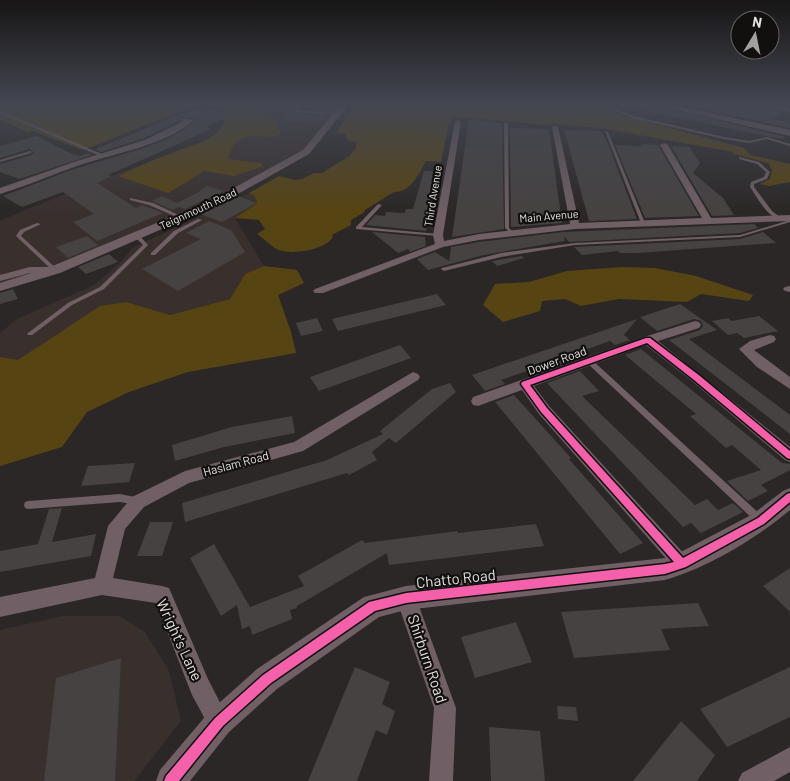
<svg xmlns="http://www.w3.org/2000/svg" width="790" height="781" font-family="Barlow,sans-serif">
<rect width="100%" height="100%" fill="#2a2726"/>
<path fill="#39302e" d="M262 103H346L306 152 216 202 0 287V221L25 210 220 134Z
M249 193 256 196 257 203 235 218 264 266 245 274 230 299 170 315 127 302 61 331 18 361 0 357V333L17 319 94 285 124 259 132 248Z
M63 616H119L145 632 169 671 181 721 134 781H0V630Z"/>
<path fill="#574413" d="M0 103H202L83 150 33 131 28 132 0 120Z
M208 103H263L258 113 275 118 281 134C263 143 238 123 228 159L260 163 263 166 234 176 204 171 168 193 118 176 156 159 205 141 218 132 224 123 221 114 226 109 217 106 204 105Z
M356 103H590L618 114 744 148 751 155 790 164V182L769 186 760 184 770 179 772 170 768 163 733 154V152L601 128 556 124 547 125 454 116 449 124 441 162 426 161C418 175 411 192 394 192L365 210 363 213 351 220V225L332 235 333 237C325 250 293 255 279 250 272 248 264 238 257 234L265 229 259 220 235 218 257 203 255 196 249 193 279 176 295 180 302 179 314 173H322L349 156 356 148V142L348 140 345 134 336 133Z
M264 266 297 270 304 283 278 295 291 332 296 353 188 372 129 392 87 412 62 447 0 466V357L18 360 100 306 127 302 170 315 230 299 245 274Z
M622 267 655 268 696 276 753 295 749 301 701 294 687 302 619 299 581 306 565 299 542 301 540 311 503 322 483 305 495 284 529 282 567 271Z"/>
<path fill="#454241" d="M294 103H296L291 108 296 114 326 116 321 123 278 121Z
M304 103 334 105 330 111 299 108Z
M637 103H646L785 137 781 139 636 109Z
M672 103H749L782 112 773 119 790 123V128Z
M193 109 202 111 207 109 232 114 206 127 211 129 203 132H205L108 175 112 176 97 183 136 208 142 205 163 213 97 241 73 222 94 214 63 192 22 207 3 196 71 170 141 149 170 138 184 130 195 121 196 119 179 117V121L144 138 101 152 96 149Z
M469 119 502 123 504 229 452 237Z
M510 128 549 129 562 223 511 227Z
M564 130 601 131 608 144 637 219 589 221Z
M37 136 72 154 80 156 88 153 92 155 19 179 0 172V164L32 155 34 152 29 149 0 158V146Z
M641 144 658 145 699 216 645 218 615 145 642 146Z
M671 146 689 147 700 163 693 173 723 198 734 215H743L712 216Z
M424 171H437L426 231 366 225 375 215 385 216 386 212 405 213 406 209H413Z
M207 186 224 191 185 209 179 207 172 210 152 201 162 196 177 203 197 193Z
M238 196 257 203 222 222 200 214Z
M209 221 231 230 245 252 178 291 142 269 201 239 186 233Z
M754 224 758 228 740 233 569 242 564 236 565 241 484 255 428 270 417 259 435 252 449 261 451 247 479 242 563 232Z
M372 232 425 237 426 246 410 252 408 249 398 253Z
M763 232 776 243 638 253H620L618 251 582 255 574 247 740 239Z
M87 236 98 245 68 258 56 247Z
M109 254 118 262 86 274 78 267Z
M522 256 524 258 497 266 492 261Z
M13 289 18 299 0 304V293Z
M437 294 446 305 338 331 332 319Z
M680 304 717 330 689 339 790 415V434L669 340 700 330 703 326 701 321 694 319 657 331 640 317Z
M759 316 778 331 744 338 737 333 728 335 712 321 728 318 732 321Z
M317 318 323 331 301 336 296 323Z
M637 319 624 335 630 340 615 345 610 341 565 357 569 361 537 373 533 369 501 380 505 384 485 391 472 375Z
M400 345 411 358 319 391 310 377Z
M641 349 782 463 790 464V470L761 485 768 491 748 501 727 481 761 470 732 445 726 448 690 416 696 414 625 355Z
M580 371 599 391 582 396 695 505 707 499 718 510 733 503 743 512 701 533 691 523 683 527 547 383Z
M450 383 456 392 396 443 389 438 372 452 377 460 349 475 347 473 185 522 182 503 327 460 383 434 380 431 432 389Z
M514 395 571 458 569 459 643 543 620 554 495 402Z
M292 416 295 433 224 447 175 461 172 445 232 427Z
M135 463 129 482 81 486 88 466Z
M62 508 52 542 96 534 91 556 0 572V551L38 544 49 509Z
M150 522H173L162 556H137Z
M536 524 544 546 389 565 387 553 297 606V608L290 610 292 619 252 635 250 626 242 629 237 605 221 616 190 558 214 544 250 607 304 586 298 576 362 540 365 543 458 531V533Z
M790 568V612L763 586Z
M698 603 709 626 661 629 670 650 574 658 561 612Z
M516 622 532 662 475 678 461 637Z
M121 658 115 781H44L56 678Z
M355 667 390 682 382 704 395 711 387 735 376 730 357 781H308Z
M790 667V717L727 747 700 709Z
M557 706 576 707 578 721 558 719Z
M681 721 715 755 697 781H633Z
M489 727 540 731 545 781H491Z"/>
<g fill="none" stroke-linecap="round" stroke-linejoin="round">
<path fill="#705f65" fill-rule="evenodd" d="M299 103H302L297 108 298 110 338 114 336 115 296 112 293 108Z
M594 103H598L634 116 724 137 749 141 767 137 790 144V146L767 139 749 143 724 139 632 118Z
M0 111 102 154 103 155 100 156 0 113Z
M506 122 508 123 509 228 513 232 511 233 505 228 504 123Z
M605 131 608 132 645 223V224L641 223Z
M30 151 32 152 31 153 0 162V160Z
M739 157 759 162 770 172 767 179 754 184V187L772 211 780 217V219C768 218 757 197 750 187L751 182 764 177 766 172 757 164 739 159Z
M130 198 153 203 183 217 179 218 149 205 130 200Z
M378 204 382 205 362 227 438 234 440 235 438 236 356 229V227Z
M198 219 202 220 178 233 155 255H151V253L174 231Z
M790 220V222L740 237 575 245 501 257 444 271 441 269 442 268 501 253 575 243 740 235Z
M37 223 41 224 24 232 21 236 57 269V271H53L16 236 20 230Z
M135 235H139L148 245 104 289 72 305 32 335H28L27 334 28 333 68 303 100 287 143 245 135 237Z
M587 359H591L762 516 763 519 762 522 759 523 756 522 587 363 586 361Z
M120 494 140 498 141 501 140 504 137 505 120 502 28 509 25 508 24 505 25 502 28 501Z"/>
<path fill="#705f65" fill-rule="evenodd" d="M751 103H764L790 108V112Z
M180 118 194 120C167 145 115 153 80 165 53 174 27 186 0 194V188L74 162 145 140 184 121 180 120Z
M458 120 461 122 443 235 444 241 479 234 570 224 552 127 555 125 558 127 579 223 702 218 660 145 664 143 668 145 711 218 790 215V221L575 229 479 240 443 247 323 293H315L313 291 315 289 435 244 433 235 455 122Z
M30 267H55L60 270 55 273H30L0 281V275Z
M790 286V292L785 291 783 289 785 287Z
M695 321 699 322 701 325 699 328 658 341 790 447V462L785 460 692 381 646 345 534 386 549 406 688 558 691 564 688 570 682 573 676 570 539 414 522 390 478 406 473 405 471 401 473 397 644 337Z
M770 335 774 336 776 339 774 342 754 350 790 377V389L757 367 739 349 750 341Z
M413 372 418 374 420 377 418 380 303 451 189 483 144 507 125 529 113 578 162 586 169 588 208 679 230 722 227 730 219 733 211 730 192 695 156 603 102 595 0 617V597L95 578 108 526 132 497 185 471 294 442Z
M406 589 413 591 416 598 456 708 453 781H429L434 708 396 598 399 591Z
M790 747V772L774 781H738L742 773Z"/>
<path fill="#705f65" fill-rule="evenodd" d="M342 103H350L309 154 220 204 60 273 0 291V283L50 267 212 200 303 150Z
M648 103H663L790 130V136Z
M790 488V510C757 538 707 568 665 580L406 610 379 617 277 689 229 732 190 781H156L160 770 209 712 257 669 364 597 406 586 665 558 677 554 753 514 783 491Z"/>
<defs>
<path id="cycleway" d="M646 338H650L700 376 790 451V459L787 458 694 380 647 343 530 385 547 408 683 558 758 518 787 494 790 493V502L764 524 686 567 665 574 406 603 375 611 271 683 223 726 179 781H164L166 776 215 718 263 675 369 602 406 593 665 564 674 562 541 412 521 384 522 382Z"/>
</defs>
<use href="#cycleway" stroke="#12100f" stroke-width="3"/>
<use href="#cycleway" fill="#f560ab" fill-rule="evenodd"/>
</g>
<linearGradient id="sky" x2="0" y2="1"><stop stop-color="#171515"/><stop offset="0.49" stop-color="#444752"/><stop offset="1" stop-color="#444752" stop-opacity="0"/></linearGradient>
<rect width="790" height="212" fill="url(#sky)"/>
<g text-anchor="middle" stroke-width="4.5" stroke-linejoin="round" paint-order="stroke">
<g font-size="11" fill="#e4e1e0" stroke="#12100f">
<text transform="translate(433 196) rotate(-81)" y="4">Third Avenue</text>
<text transform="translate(198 209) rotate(-25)" y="4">Teignmouth Road</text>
<text transform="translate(549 216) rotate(-5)" y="4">Main Avenue</text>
</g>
<g font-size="12" fill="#e4e1e0" stroke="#12100f">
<text transform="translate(557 361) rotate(-20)" y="4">Dower Road</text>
<text transform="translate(236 464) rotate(-15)" y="4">Haslam Road</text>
</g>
<g font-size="15" fill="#e4e1e0" stroke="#12100f">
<text transform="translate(456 579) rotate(-6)" y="5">Chatto Road</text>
<text transform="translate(179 640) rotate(65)" y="5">Wright's Lane</text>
<text transform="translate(427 659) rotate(71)" y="5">Shirburn Road</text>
</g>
</g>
<g transform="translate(755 35) rotate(10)"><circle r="24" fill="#12100f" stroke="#666463"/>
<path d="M0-4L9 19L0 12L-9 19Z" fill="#a3a09f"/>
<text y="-8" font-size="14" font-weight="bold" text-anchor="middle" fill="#e4e1e0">N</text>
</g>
</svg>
